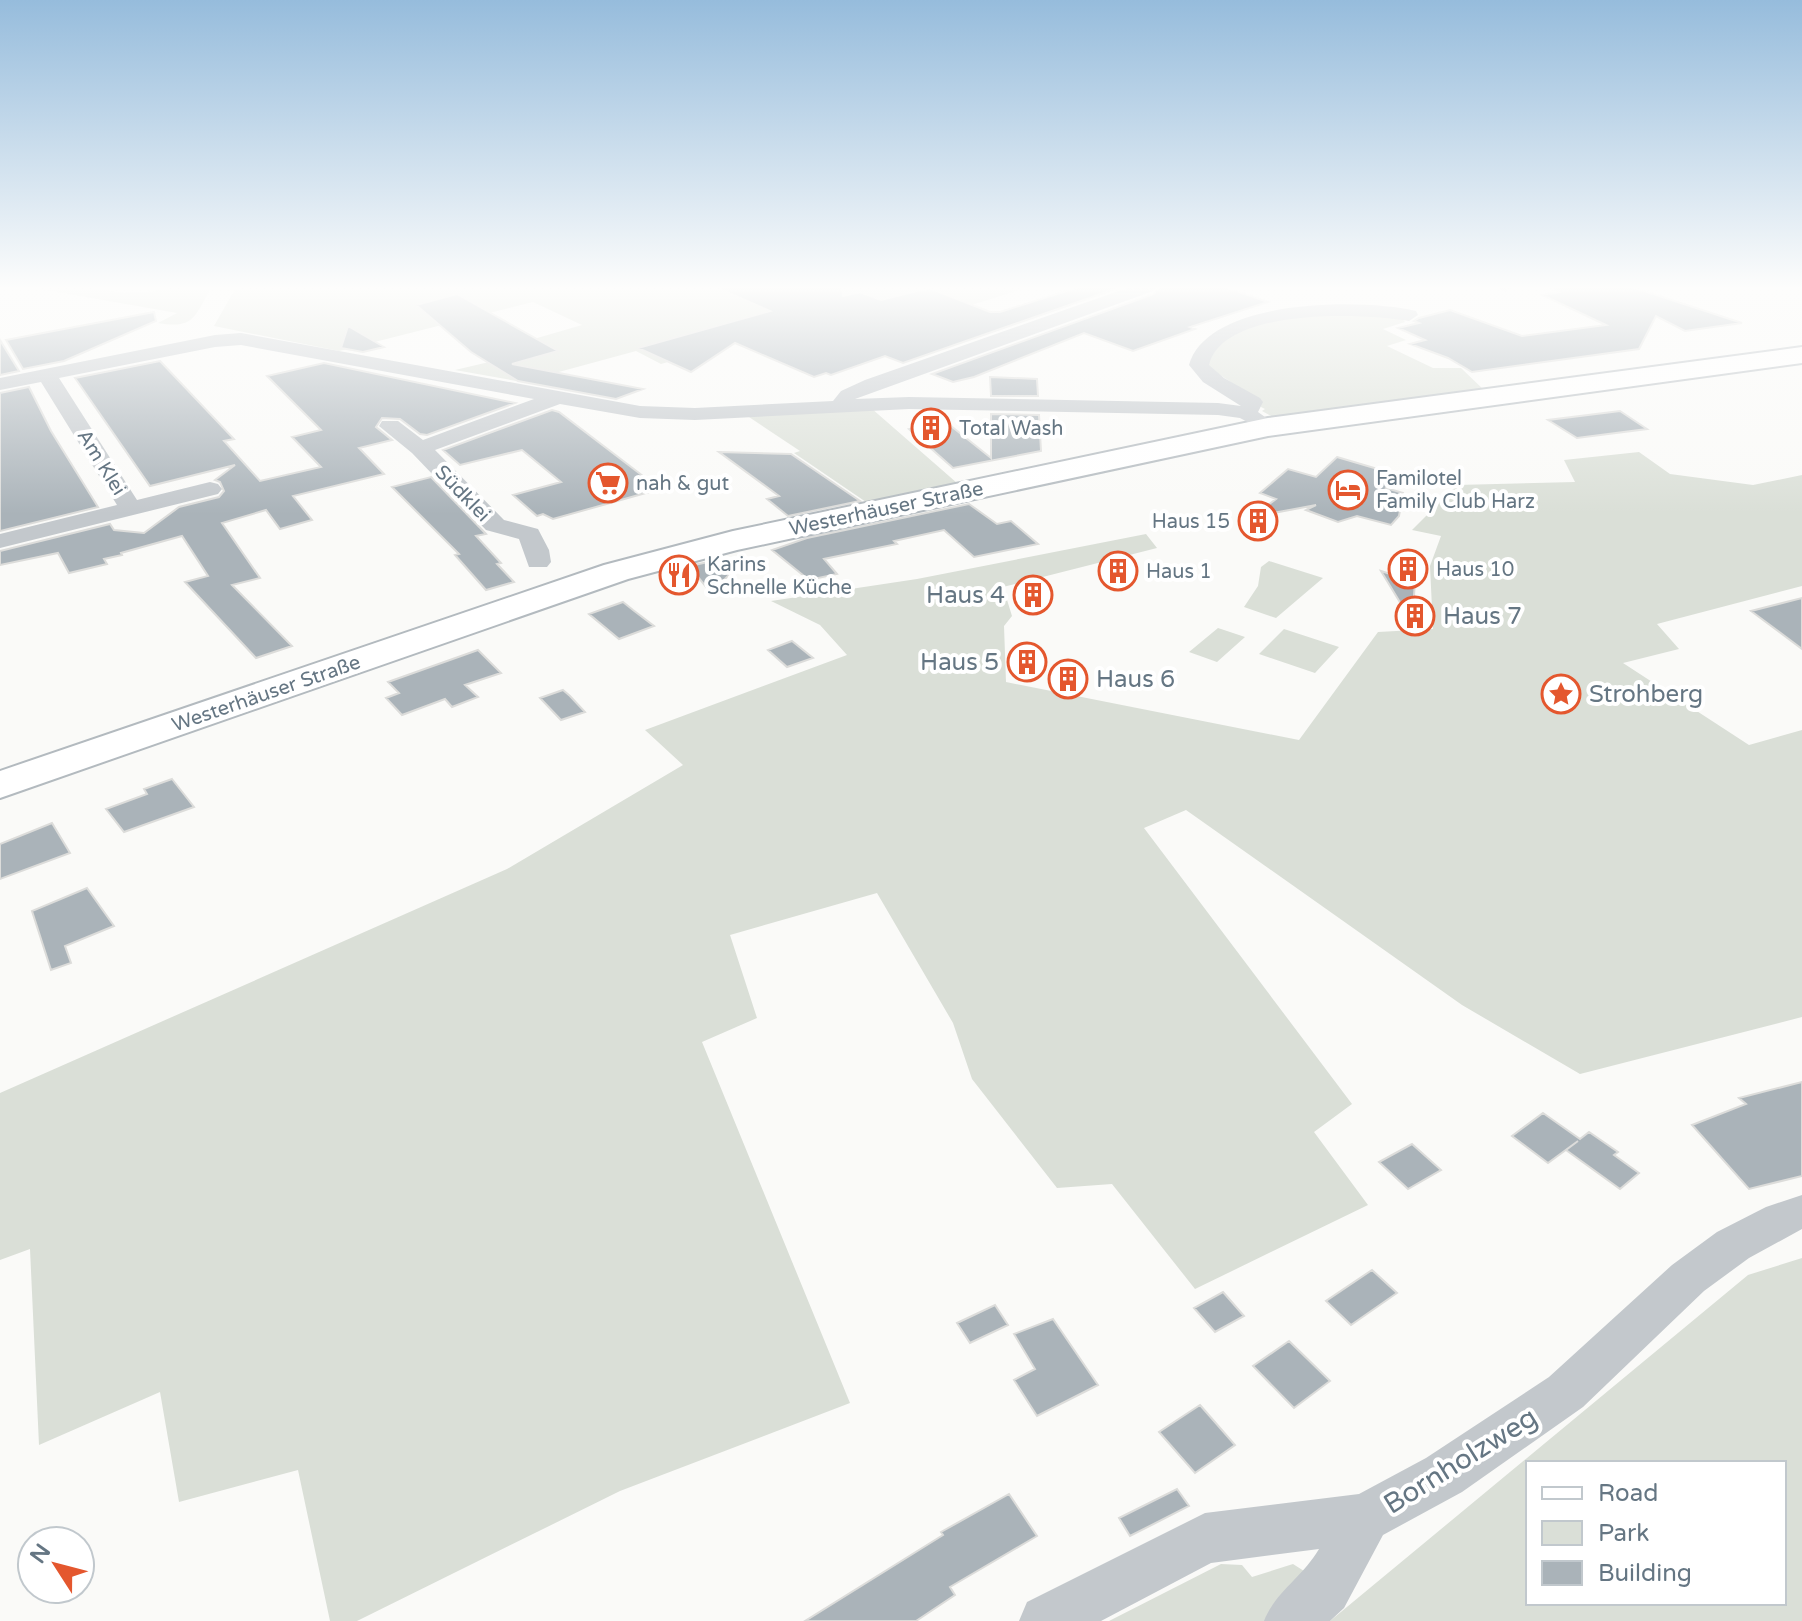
<svg xmlns="http://www.w3.org/2000/svg" width="1802" height="1621" font-family="'Varela Round',sans-serif">
<rect width="100%" height="100%" fill="#fafaf8"/>
<path fill="#dadfd7" fill-rule="evenodd" d="M29 287H87L125 293 156 291 168 287 210 290C194 318 193 329 158 323L177 313Z
M241 287H1029L945 313 897 295 661 364 636 351 522 382 455 370 506 358 496 350 582 325 533 302 339 351 214 326 235 289Z
M1399 315 1405 322 1383 329 1406 340 1387 346 1433 368H1461L1485 391 1463 390 1465 393 1273 417 1262 411 1265 409 1261 407V402L1205 365C1207 360 1209 352 1213 348 1250 308 1349 316 1399 315Z
M871 408 957 483 866 502 794 453 800 451 746 415Z
M1639 452 1670 474 1753 485 1802 475V586L1657 624 1679 649 1623 663 1749 745 1802 730V1017L1580 1074 1462 1005 1186 810 1144 828 1352 1104 1314 1132 1368 1205 1195 1289 1112 1184 1057 1188 972 1079 953 1023 877 893 730 935 757 1018 702 1042 850 1403 620 1491 357 1621H330L298 1470 179 1502 160 1392 39 1445 30 1249 0 1260V1093L507 869 683 765 645 730 847 655 820 625 771 601 917 579 1146 534 1157 548 1003 587 1012 616 1004 626 1006 682 1299 740 1378 632 1433 629 1430 566 1441 536 1412 530 1457 485 1575 482 1564 460Z
M1269 561 1323 578 1276 618 1244 607 1258 586 1261 567Z
M1218 628 1245 637 1217 662 1189 652Z
M1284 629 1339 647 1315 673 1259 654Z
M1802 1258V1621H1330L1748 1275ZM1528 1463H1784V1603H1528Z
M1221 1564 1242 1565 1252 1577 1293 1564 1304 1571 1275 1621H1109Z"/>
<path fill="#aab3b9" stroke="#dcdcda" stroke-width="2" d="M715 287H842L843 296 860 292 881 300 929 288 990 312H1000L1079 287H1121L903 363 885 356 831 375 826 373 814 377 735 343 691 372 638 348 770 311Z
M1159 287H1225L1268 302 1190 327 1195 329 1133 351 1084 333 974 377 953 382 932 374 1154 294Z
M1547 287H1632L1742 323 1685 331 1656 316 1639 349 1472 372 1448 358 1410 344 1425 340 1398 328 1419 323 1414 321 1419 318 1450 310 1522 336 1606 325 1542 295 1559 292Z
M457 294 558 351 512 364 643 389 616 399 518 381 471 352 416 305Z
M154 312 156 321 64 361 23 369 6 340Z
M348 326 384 347 363 352 341 348Z
M0 340 19 371 0 375Z
M160 361 234 439 224 441 260 481 321 467 292 437 321 430 267 376 324 363 515 403 427 435 420 434 400 419 382 418 376 427 392 440 359 448 384 474 293 496 312 520 280 529 266 510 222 523 260 578 232 585 292 646 256 658 185 582 208 576 182 536 121 553 122 555 104 559 107 564 69 573 58 553 0 565V551L110 524 114 530 144 533 179 507 219 497 224 491 220 482 215 480 235 465 150 486 75 378Z
M990 377 1037 379 1038 396H991Z
M29 387 51 431 98 507 0 531V393Z
M552 410 559 412 660 489 553 519 543 514 537 516 513 495 561 482 522 450 460 465 443 450Z
M1620 411 1647 429 1577 438 1548 420Z
M991 414 1039 415 1041 451 953 468 909 429 946 422 991 458Z
M719 452 791 454 860 501 788 516 767 499 779 496Z
M1337 457 1398 475 1386 488 1403 493 1399 516 1391 525 1357 516 1338 522 1306 510 1316 505 1252 517 1276 499 1260 493 1288 469 1316 477Z
M431 477 486 534 476 536 501 563 497 564 514 582 486 590 455 555 459 554 392 487Z
M969 504 997 524 1011 521 1038 544 974 557 944 530 894 541 897 544 824 559 837 574 809 580 772 550 807 538Z
M718 560 730 574 711 593 689 566Z
M1381 571 1415 582 1412 622Z
M1802 598V649L1751 611Z
M623 602 633 610 654 626 619 639 589 614Z
M792 641 813 658 787 667 768 650Z
M478 650 501 673 465 685 478 697 452 707 445 699 402 715 386 698 399 693 388 682Z
M563 690 570 696 585 712 561 720 540 698Z
M172 779 194 807 124 832 106 809 147 794 144 789Z
M52 823 70 853 0 879V844Z
M87 888 114 926 65 946 71 963 51 970 32 911Z
M1802 1082V1176L1749 1189 1692 1125 1746 1104 1739 1098Z
M1543 1113 1580 1139 1589 1132 1618 1152 1614 1155 1639 1173 1620 1189 1566 1150 1578 1141 1548 1163 1512 1136Z
M1412 1144 1441 1170 1408 1189 1379 1162Z
M1372 1270 1397 1293 1351 1325 1326 1301Z
M1223 1292 1244 1316 1215 1332 1194 1308Z
M995 1305 1008 1325 970 1343 957 1323Z
M1053 1319 1098 1385 1037 1416 1014 1380 1035 1369 1014 1334Z
M1289 1341 1330 1381 1294 1408 1253 1366Z
M1200 1405 1235 1445 1195 1473 1159 1432Z
M1177 1489 1189 1506 1130 1536 1119 1518Z
M1009 1494 1037 1536 950 1587 955 1595 916 1621H805L943 1535 941 1532Z"/>
<g fill="none" stroke-linecap="round" stroke-linejoin="round">
<defs>
<path id="secondary" d="M1802 347V363L1268 436 737 550 628 579 0 798V771L604 565 733 531 1268 418Z"/>
</defs>
<use href="#secondary" stroke="#b3babf" stroke-width="4"/>
<path fill="#c3c8cc" fill-rule="evenodd" d="M1130 287H1156L1153 291 855 399 909 397 1218 403 1241 406 1203 382 1189 365C1208 298 1362 298 1416 311L1418 315 1409 321C1364 313 1223 307 1209 365L1224 378 1260 398 1263 402 1258 412 1279 427 1268 433 1240 418 1218 415 909 409 695 420 640 418 560 404 435 450 504 520 538 529 549 550 551 562 547 567H529L519 539 486 530 412 453 379 426 382 421H398L423 440 534 399 241 345 215 347 59 378 137 500 210 482 218 484 222 489 218 494 0 548V534L117 505 41 382 0 390V378L215 335 241 333 640 406 695 408 833 401 841 391 865 380Z
M1495 287H1514L1505 292Z
M1802 1195V1229L1749 1258 1704 1291 1583 1407 1462 1492 1383 1535 1344 1608 1330 1621H1264C1276 1591 1302 1578 1319 1549L1211 1563 1101 1621H1019L1027 1602 1205 1513 1359 1494 1426 1458 1549 1377 1672 1265 1717 1232 1766 1207Z"/>
<use href="#secondary" fill="#fff" fill-rule="evenodd"/>
</g>
<linearGradient id="sky" x2="0" y2="1"><stop stop-color="#96bcdc"/><stop offset="0.56" stop-color="#fdfdfc"/><stop offset="1" stop-color="#fdfdfc" stop-opacity="0"/></linearGradient>
<rect width="1802" height="514" fill="url(#sky)"/>
<defs>
<symbol id="building-ring" viewBox="-11 -11 22 22"><circle r="9.5" fill="#fff" stroke="#e4572e" stroke-width="1.5"/><path d="M-4-6H4V6H1V3H-1V6H-4ZM-2.5-4.3h1.7v1.8h-1.7ZM.8-4.3h1.7v1.8H.8ZM-2.5-1h1.7V.8h-1.7ZM.8-1h1.7V.8H.8Z" fill="#e4572e"/></symbol>
<symbol id="supermarket-ring" viewBox="-11 -11 22 22"><circle r="9.5" fill="#fff" stroke="#e4572e" stroke-width="1.5"/><path d="M-6-5.5h2.5l.6 2H6L4.5 2H-2.5L-4.4-4H-6ZM-1.5 3.2a1.3 1.3 0 1 0 .1 0ZM3 3.2a1.3 1.3 0 1 0 .1 0Z" fill="#e4572e"/></symbol>
<symbol id="hotel-ring" viewBox="-11 -11 22 22"><circle r="9.5" fill="#fff" stroke="#e4572e" stroke-width="1.5"/><path d="M-6-4.5h1.5V1H6V5H4.5V3h-9V5H-6ZM-4 0a1.8 1.8 0 1 1 3.6 0ZM.5 0V-2.5h3Q6-2.5 6 0Z" fill="#e4572e"/></symbol>
<symbol id="restaurant-ring" viewBox="-11 -11 22 22"><circle r="9.5" fill="#fff" stroke="#e4572e" stroke-width="1.5"/><path d="M-5-6h1v4h1v-4h1v4h1v-4h1v5L-1.5 .5V6h-2V.5L-5-1ZM5-6V6H3V1.5H1.5Q1.5-4 5-6Z" fill="#e4572e"/></symbol>
<symbol id="sight-ring" viewBox="-11 -11 22 22"><circle r="9.5" fill="#fff" stroke="#e4572e" stroke-width="1.5"/><path d="M0-6L1.8-2.2L6-1.7L2.9 1.2L3.7 5.4L0 3.3L-3.7 5.4L-2.9 1.2L-6-1.7L-1.8-2.2Z" fill="#e4572e"/></symbol>
</defs>
<g fill-rule="evenodd">
<use href="#building-ring" x="909" y="406" width="44" height="44"/>
<use href="#supermarket-ring" x="586" y="461" width="44" height="44"/>
<use href="#hotel-ring" x="1326" y="468" width="44" height="44"/>
<use href="#building-ring" x="1236" y="499" width="44" height="44"/>
<use href="#building-ring" x="1386" y="547" width="44" height="44"/>
<use href="#building-ring" x="1096" y="549" width="44" height="44"/>
<use href="#restaurant-ring" x="657" y="553" width="44" height="44"/>
<use href="#building-ring" x="1011" y="573" width="44" height="44"/>
<use href="#building-ring" x="1393" y="594" width="44" height="44"/>
<use href="#building-ring" x="1005" y="640" width="44" height="44"/>
<use href="#building-ring" x="1046" y="657" width="44" height="44"/>
<use href="#sight-ring" x="1539" y="672" width="44" height="44"/>
</g>
<g text-anchor="middle" stroke-width="8" stroke-linejoin="round" paint-order="stroke">
<g font-size="20" fill="#657683" stroke="#fff" text-anchor="start">
<text x="959" y="435">Total Wash</text>
<text x="1376" y="485">Familotel<tspan x="1376" dy="23">Family Club Harz</tspan></text>
<text x="636" y="490">nah &amp; gut</text>
<text x="1230" y="528" text-anchor="end">Haus 15</text>
<text x="707" y="571">Karins<tspan x="707" dy="23">Schnelle Küche</tspan></text>
<text x="1436" y="576">Haus 10</text>
<text x="1146" y="578">Haus 1</text>
</g>
<g font-size="20" fill="#657683" stroke="#fff">
<text transform="translate(102 462) rotate(58)" y="7">Am Klei</text>
<text transform="translate(463 493) rotate(46)" y="7">Südklei</text>
<text transform="translate(886 508) rotate(-12)" y="7">Westerhäuser Straße</text>
<text transform="translate(266 693) rotate(-19)" y="7">Westerhäuser Straße</text>
</g>
<g font-size="24" fill="#657683" stroke="#fff" text-anchor="start">
<text x="1005" y="603" text-anchor="end">Haus 4</text>
<text x="1443" y="624">Haus 7</text>
<text x="999" y="670" text-anchor="end">Haus 5</text>
<text x="1096" y="687">Haus 6</text>
<text x="1589" y="702">Strohberg</text>
</g>
<g font-size="28" fill="#657683" stroke="#fff">
<text transform="translate(1460 1460) rotate(-32)" y="10">Bornholzweg</text>
</g>
</g>
<rect x="1526" y="1461" width="260" height="144" fill="#ffffff" stroke="#c1c8cd" stroke-width="2"/>
<rect x="1542" y="1487" width="40" height="12" fill="#ffffff" stroke="#c1c8cd" stroke-width="2"/>
<text x="1598" y="1501" font-size="24" fill="#657683">Road</text>
<rect x="1542" y="1521" width="40" height="24" fill="#dadfd7" stroke="#c1c8cd" stroke-width="2"/>
<text x="1598" y="1541" font-size="24" fill="#657683">Park</text>
<rect x="1542" y="1561" width="40" height="24" fill="#aab3b9" stroke="#c1c8cd" stroke-width="2"/>
<text x="1598" y="1581" font-size="24" fill="#657683">Building</text>
<g transform="translate(56 1565) rotate(306)"><circle r="38" fill="#ffffff" stroke="#c1c8cd" stroke-width="2"/>
<path d="M0-6L14 30L0 20L-14 30Z" fill="#e4572e"/>
<text y="-12" font-size="22" font-weight="bold" text-anchor="middle" fill="#657683">N</text>
</g>
</svg>
